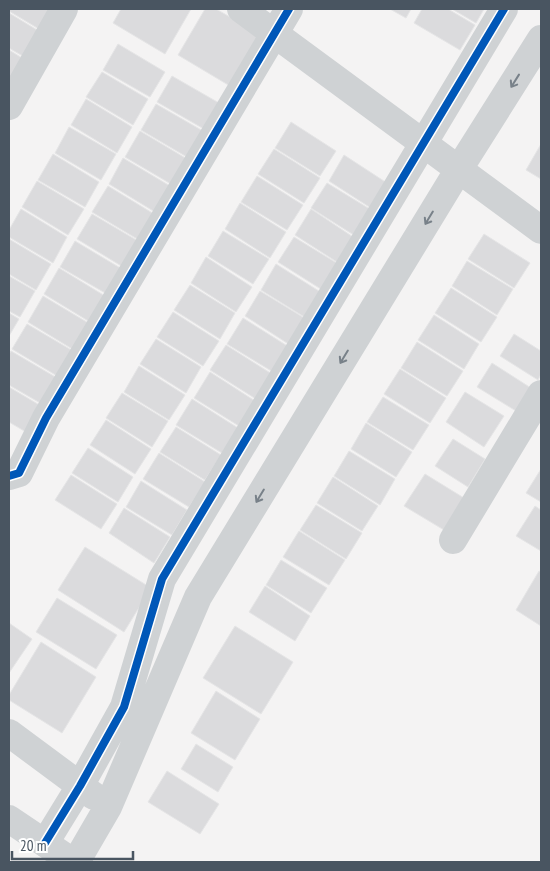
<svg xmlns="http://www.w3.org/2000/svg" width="550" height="871" font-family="'PT Sans Narrow',sans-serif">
<rect width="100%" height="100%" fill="#f4f3f3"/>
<path fill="#dbdbdd" stroke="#e5e5e6" d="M9 9H57L44 32 9 11Z
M121 9H191L165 54 113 23Z
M205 9H216L260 34 230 86 178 55Z
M390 9H411L406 18Z
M422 9H448L475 25 460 50 414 23Z
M452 9H484L476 23Z
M9 13 42 33 28 59 9 48Z
M118 44 165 72 150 97 103 70Z
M9 50 27 61 9 85Z
M102 72 148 99 133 125 86 97Z
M172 76 219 103 204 129 157 102Z
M86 99 132 127 117 153 71 125Z
M156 104 203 131 187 157 141 130Z
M291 122 336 151 320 176 275 148Z
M69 127 116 154 101 180 55 153Z
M140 131 187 159 171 184 125 157Z
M541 144V179L526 170Z
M274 149 320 178 304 203 258 174Z
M53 154 99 182 85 207 38 180Z
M344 155 390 185 374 210 329 181Z
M123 158 170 186 155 212 109 184Z
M257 176 303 205 287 230 241 202Z
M37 181 84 209 68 235 22 207Z
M327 183 373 211 357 237 311 208Z
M108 186 154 214 139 240 92 212Z
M240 203 286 232 270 258 225 229Z
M21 209 67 237 53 263 9 237V230Z
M311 209 356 239 340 264 295 235Z
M92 214 138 241 123 267 77 239Z
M223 231 269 259 253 284 208 256Z
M484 234 530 263 514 288 468 259Z
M294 237 340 265 324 291 278 262Z
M9 239 51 264 36 290 9 274Z
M75 241 122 269 107 294 60 267Z
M206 257 252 287 236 312 191 283Z
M467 261 513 289 497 315 452 286Z
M276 264 322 293 306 318 261 290Z
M59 268 105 296 90 322 44 294Z
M9 276 35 291 20 317 9 311Z
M190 285 235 313 220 339 174 310Z
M451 288 497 317 481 342 435 313Z
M260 291 306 319 290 345 245 316Z
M43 296 90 324 74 350 28 322Z
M173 312 219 341 203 366 157 337Z
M9 313 19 319 9 336Z
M434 315 479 344 464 369 418 340Z
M243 318 289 347 273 372 227 344Z
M27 324 73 351 59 377 12 349Z
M514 334 541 351V374L538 380 500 356Z
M156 339 201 367 186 393 140 364Z
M417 342 463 371 447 396 401 368Z
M226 345 272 374 256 399 210 370Z
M11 351 57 378 42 404 9 385V354Z
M492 363 531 388 516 411 477 387Z
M139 366 185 395 169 420 124 392Z
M400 369 446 398 430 423 384 394Z
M210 372 255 401 239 426 194 398Z
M9 387 41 406 26 432 9 422Z
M465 392 504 416 484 447 446 422Z
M122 393 168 421 152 447 106 418Z
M383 397 429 425 413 450 367 422Z
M192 399 238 428 222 453 176 425Z
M106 420 151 449 135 474 90 445Z
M366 423 412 452 396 477 351 449Z
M176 427 221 455 205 480 160 452Z
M453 439 485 459 468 487 435 466Z
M88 448 133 477 118 502 72 473Z
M349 451 395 479 380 505 334 476Z
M159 453 205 482 189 507 143 479Z
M541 469V502L526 493Z
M425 474 464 498 444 530 404 506Z
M71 475 117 504 101 529 55 500Z
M333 477 378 506 362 531 317 503Z
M141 481 187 510 172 535 126 507Z
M316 505 362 533 346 559 300 530Z
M535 506 541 510V551L516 536Z
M124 508 170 537 154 563 109 533Z
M299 531 345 560 329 585 283 557Z
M85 547 151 588 124 632 58 590Z
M281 560 327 588 311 613 266 585Z
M539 571 541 572V626L516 610Z
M265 586 310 616 295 641 249 612Z
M57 598 117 635 96 669 36 632Z
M9 623 32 639 9 673Z
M235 626 293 662 261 714 203 678Z
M41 642 96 677 62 733 9 700V695Z
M216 691 260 719 235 760 191 733Z
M196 744 233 767 218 792 181 769Z
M167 771 219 804 200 834 148 802Z"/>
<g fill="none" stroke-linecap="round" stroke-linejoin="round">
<path stroke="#cfd2d4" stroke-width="28" d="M241 9 541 230
M9 106 64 9
M9 476 19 473 46 418 289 9
M453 540 541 394
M9 733 94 796
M45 843 80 786 124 707 162 579 504 9
M76 862 108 807 198 597 459 169 541 39"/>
<path stroke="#cfd2d4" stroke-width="28" d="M9 819 73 862"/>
<defs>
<path id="cycleway" d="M9 476 19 473 46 418 289 9
M45 843 80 786 124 707 162 579 504 9"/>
</defs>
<use href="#cycleway" stroke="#fff" stroke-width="11"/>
<use href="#cycleway" stroke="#0057b8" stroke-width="8"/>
</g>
<defs><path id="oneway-shaft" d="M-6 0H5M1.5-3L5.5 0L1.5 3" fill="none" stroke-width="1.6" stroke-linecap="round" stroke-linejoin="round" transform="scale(1.25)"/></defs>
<g stroke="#788189">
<use href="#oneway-shaft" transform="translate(515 81) rotate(122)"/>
<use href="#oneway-shaft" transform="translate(429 218) rotate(121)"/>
<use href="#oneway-shaft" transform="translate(344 357) rotate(121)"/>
<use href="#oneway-shaft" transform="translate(260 496) rotate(121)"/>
</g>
<rect width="550" height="871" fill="none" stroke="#495561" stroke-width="20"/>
<path d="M12 851v8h121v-8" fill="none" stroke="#495561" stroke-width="2.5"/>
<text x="20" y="851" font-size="15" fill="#495561" stroke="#ffffff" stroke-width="4" paint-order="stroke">20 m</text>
</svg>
